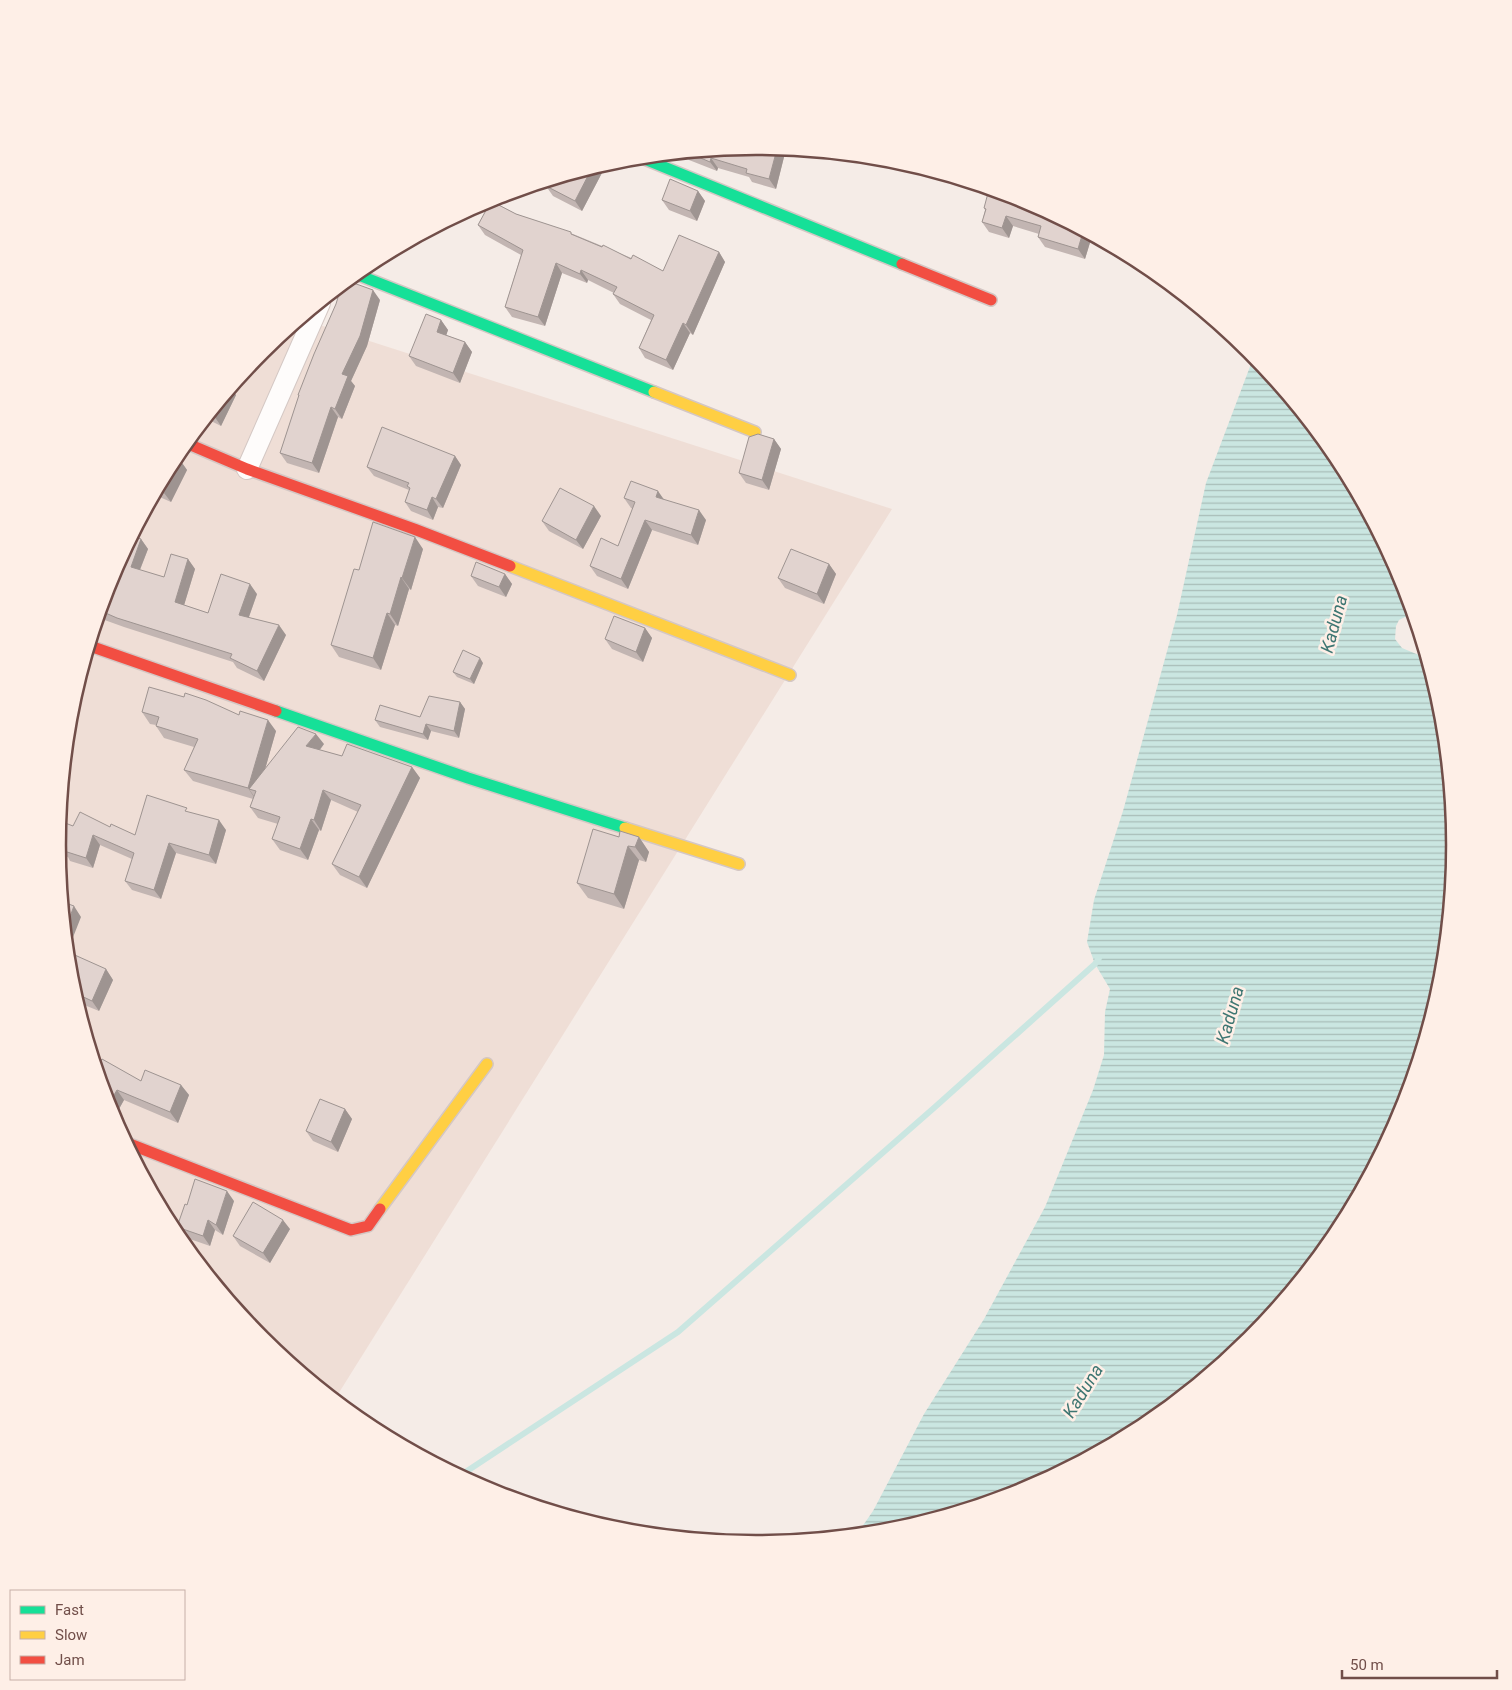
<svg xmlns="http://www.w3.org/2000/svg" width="1512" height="1690" font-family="Roboto,sans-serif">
<defs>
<pattern id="water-rules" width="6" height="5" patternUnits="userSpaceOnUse" patternTransform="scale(1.25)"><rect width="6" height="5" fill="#cae6e1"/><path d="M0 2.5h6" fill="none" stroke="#a8bdb8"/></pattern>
</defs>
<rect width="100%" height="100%" fill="#f5ece7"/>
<path fill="#efded6" d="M301 319 892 509 335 1399 262 1339 175 1233 111 1112 71 981 58 845 71 708 111 577 175 457 262 351Z"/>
<path fill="url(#water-rules)" d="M1254 356 1337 457 1401 578 1414 621 1405 617 1399 620 1396 626 1395 639 1402 648 1426 658 1441 709 1454 845 1441 982 1401 1113 1337 1233 1250 1339 1144 1426 1023 1490 892 1530 857 1534 873 1511 924 1414 984 1319 1045 1207 1093 1090 1104 1055 1105 1012 1110 989 1095 964 1087 942 1094 900 1123 811 1177 615 1206 483Z"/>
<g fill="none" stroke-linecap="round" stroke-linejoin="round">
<path stroke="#cae6e1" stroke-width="6" d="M461 1475 678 1332 935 1107 1095 964 1099 958"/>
<defs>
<path id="street" d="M247 469 320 303"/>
<path id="fast" d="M642 158 902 264
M356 274 654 392
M276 711 468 778 625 828"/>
<path id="slow" d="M654 392 755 432
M510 566 790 675
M625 828 739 864
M380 1209 487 1064"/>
<path id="jam" d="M902 264 991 300
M186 443 247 469 414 529 510 566
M90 646 276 711
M127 1143 351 1230 368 1226 380 1209"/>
</defs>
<use href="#street" stroke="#d4c8c4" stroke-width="22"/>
<use href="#fast" stroke="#d4c7c4" stroke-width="14"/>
<use href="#slow" stroke="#d4c7c4" stroke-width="14"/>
<use href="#jam" stroke="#d4c7c4" stroke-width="14"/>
<use href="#street" stroke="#fefcfb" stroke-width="20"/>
<use href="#fast" stroke="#16e098" stroke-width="11"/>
<use href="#slow" stroke="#ffcf43" stroke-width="11"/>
<use href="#jam" stroke="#f24e42" stroke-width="11"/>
</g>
<path fill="#c2b5b2" d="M756 146 786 149 776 189 752 182 749 177 718 168 717 171 689 160 685 155 682 154Z
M602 165 604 169 582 211 553 196 546 186 548 182Z
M698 191 705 201 697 221 669 210 662 200Z
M993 195 1024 200 1092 236 1085 259 1045 247 1038 237 1039 234 1013 226 1009 238 989 232 982 222 985 210 984 208Z
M497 197 495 203 516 214 573 234 663 271 719 252 725 262 693 335 690 333 673 370 645 358 639 348 651 320 620 304 613 294 614 293 588 280 587 283 562 273 545 326 512 317 505 307 521 255 485 235 478 225 490 203 486 201Z
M380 300 367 346 351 381 355 386 342 419 338 417 319 473 287 463 280 453 299 396 298 395Z
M441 320 448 330 446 335 465 342 472 352 460 383 416 366 409 356Z
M231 389 236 395 221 426 207 419Z
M774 439 781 449 769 490 746 483 739 473Z
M455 456 461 465 443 508 438 507 433 520 411 511 405 502 409 490 374 476 367 467Z
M175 457 180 460 187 470 171 502 155 495Z
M624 498 664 500 706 520 698 545 652 530 628 589 597 576 590 566 618 546 633 509 631 508Z
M601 516 583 549 549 531 542 521Z
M141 539 148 549 140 570 164 577 188 559 195 569 184 605 208 613 257 594 249 617 286 635 264 681 237 668 233 662 124 627 99 618 111 577Z
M423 549 411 590 409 589 398 626 395 625 381 670 339 657 331 645 359 570Z
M829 564 836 574 824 604 785 588 778 578Z
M505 574 512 584 506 597 478 586 471 576Z
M645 628 652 638 643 662 612 649 605 639Z
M483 663 474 684 457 677 453 672Z
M460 702 465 709 459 738 431 731 428 740 380 727 375 720 420 717Z
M142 712 276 731 265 769 324 744 320 750 342 756 412 767 420 778 367 888 340 875 332 864 358 812 331 800 321 831 319 830 308 860 280 850 272 839 278 824 258 818 250 807 253 799 193 781 184 770 194 747 164 738 156 726V725L150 724Z
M190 812 226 830 216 864 176 853 161 899 132 890 125 881 132 859 100 845 93 868 70 861 68 857 58 854V845L73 826 110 827 135 835Z
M619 837H639L649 852 646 862 639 860 624 909 588 898 577 883Z
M106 969 113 980 99 1011 77 1002 71 981Z
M94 1058 141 1081 181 1085 189 1095 178 1123 124 1100 115 1116 112 1114Z
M345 1109 352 1119 338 1152 313 1141 306 1131Z
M234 1201 223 1235 215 1230 210 1246 184 1237 177 1227 187 1205Z
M290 1229 270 1263 240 1246 233 1236Z"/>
<path fill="#9e9491" d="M777 149H786L776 189 769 179Z
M711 158 718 168 717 171 710 162Z
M602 165 604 169 582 211 575 201 592 168Z
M698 191 705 201 697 221 690 211Z
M497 197 493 205 490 199Z
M1006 216 1013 226 1009 238 1002 228Z
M1083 232 1092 236 1085 259 1078 249Z
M719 252 725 262 693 335 686 325Z
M556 263 562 273 545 326 538 317Z
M581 270 588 280 587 283 580 274Z
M373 290 380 300 367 346 351 381 355 386 342 419 335 409 342 374Z
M441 320 448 330 444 342 437 332Z
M683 323 690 333 673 370 666 360Z
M465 342 472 352 460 383 453 373Z
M231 389 236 395 221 426 212 413Z
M331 407 338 417 319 473 312 463Z
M774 439 781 449 769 490 762 480Z
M455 456 461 465 443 508 436 499Z
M180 460 187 470 171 502 164 493Z
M658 491 665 501 656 497Z
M432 497 438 507 433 520 427 510Z
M594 506 601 516 583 549 576 540Z
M699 510 706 520 698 545 691 535Z
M645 520 652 530 628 589 621 579Z
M415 537 423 549 411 590 402 578Z
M141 539 148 549 137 577 131 567Z
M188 559 195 569 182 612 175 602Z
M829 564 836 574 824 604 817 594Z
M505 574 512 584 506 597 499 587Z
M401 577 409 589 398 626 390 614Z
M250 584 257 594 246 625 239 615Z
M387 613 395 625 381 670 373 658Z
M279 625 286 635 264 681 257 671Z
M645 628 652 638 643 662 636 652Z
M480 658 483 663 474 684 470 679Z
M460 702 465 709 459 738 454 731Z
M268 720 276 731 258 794 256 791 249 789 256 799V800L248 788Z
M69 724 72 728 68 734Z
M426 724 431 731 428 740 423 734Z
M316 734 324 744 314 757 306 746Z
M412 767 420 778 367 888 359 877Z
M323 790 331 800 321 831 314 820Z
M311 819 319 830 308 860 300 849Z
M219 820 226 830 216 864 209 855Z
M93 835 100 845 93 868 86 858Z
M639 837 649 852 646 862 635 847Z
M169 843 176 853 161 899 154 890Z
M628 846 639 860 624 909 614 894Z
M74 906 81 917 68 950 66 927Z
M106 969 113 980 99 1011 92 1001Z
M181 1085 189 1095 178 1123 170 1112Z
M117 1090 124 1100 115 1116 109 1107 108 1105Z
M345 1109 352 1119 338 1152 331 1142Z
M141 1161 148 1171 145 1177 139 1166Z
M227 1191 234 1201 223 1235 216 1225Z
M208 1220 215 1230 210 1246 203 1236Z
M283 1220 290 1229 270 1263 263 1253Z"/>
<path fill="#e1d3cf" stroke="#9e9491" d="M756 146 777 149 769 179 746 173 747 169 711 158 710 162 689 153Z
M592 168 575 201 546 186 548 182Z
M670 179 698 191 690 211 662 200Z
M994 191 1024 200 1083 232 1078 249 1038 237 1041 226 1006 216 1002 228 982 222 986 209 984 208 988 193 993 195Z
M491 201 516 214 571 232V234L602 247 603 245 631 259 633 255 663 271 679 235 719 252 686 325 683 323 666 360 639 348 654 315 613 294 617 287 581 270 580 274 556 263 538 317 505 307 523 250 478 225Z
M348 281 373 290 360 336 342 374 348 376 335 409 331 407 312 463 280 453 299 395H298L314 354 336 304 341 287Z
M426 314 441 320 437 332 465 342 453 373 409 356Z
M382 427 455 456 436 499 432 497 427 510 405 502 410 488 407 486 409 483 367 467Z
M758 434 774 439 762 480 739 473 749 437Z
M175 457 180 460 164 493 158 490Z
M631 481 658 491 656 497 699 510 691 535 645 520 621 579 590 566 601 538 618 546 635 502 624 498Z
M560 488 594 506 576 540 542 521Z
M373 522 415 537 402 578 401 577 390 614 387 613 373 658 331 645 354 569 359 570Z
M133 536 141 539 131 567 164 577 171 554 188 559 175 602 208 613 221 574 250 584 239 615 279 625 257 671 230 658 232 654 117 618 101 611 111 577Z
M791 549 829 564 817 594 778 578Z
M476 562 505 574 499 587 471 576Z
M614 616 645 628 636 652 605 639Z
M463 650 480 658 470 679 453 672Z
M149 687 184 697 185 693 206 700 239 715 240 711 268 720 248 788 184 770 198 739 156 726 159 717 142 712Z
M429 696 460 702 454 731 426 724 423 734 375 720 380 705 420 717Z
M298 727 316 734 306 746 342 756 347 744 412 767 359 877 332 864 361 805 323 790 314 820 311 819 300 849 272 839 280 817 250 807 256 791 249 789Z
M147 795 187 808 185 811 219 820 209 855 169 843 154 890 125 881 134 853 93 835 86 858 64 851V849L58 847 60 821 73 826 80 812 110 827 111 824 135 835Z
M593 829 619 837 620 831 639 837 635 847 628 846 614 894 577 883Z
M63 902 74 906 66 927Z
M68 952 106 969 92 1001 75 993 71 981Z
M94 1058 100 1062 102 1059 141 1081 145 1070 181 1085 170 1112 117 1090 108 1105Z
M320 1099 345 1109 331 1142 306 1131Z
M136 1159 141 1161 139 1166Z
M195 1179 227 1191 216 1225 208 1220 203 1236 177 1227 185 1204 187 1205Z
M253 1202 283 1220 263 1253 233 1236Z"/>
<g text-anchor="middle" stroke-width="5" stroke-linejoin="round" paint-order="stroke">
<g font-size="18" font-style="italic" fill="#3e7672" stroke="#feefe7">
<text transform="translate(1334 624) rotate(-75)" y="6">Kaduna</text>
<text transform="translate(1230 1015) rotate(-74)" y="6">Kaduna</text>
<text transform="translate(1083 1391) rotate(-58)" y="6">Kaduna</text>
</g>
</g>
<path d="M0 0H1512V1690H0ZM66 845a690 690 0 1 1 1380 0a690 690 0 1 1-1380 0Z" fill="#feefe7" fill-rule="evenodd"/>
<path fill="none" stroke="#714e49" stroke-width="2.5" d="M66 845a690 690 0 1 1 1380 0a690 690 0 1 1-1380 0Z"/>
<rect x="10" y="1590" width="175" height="90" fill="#feefe7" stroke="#c6afa8"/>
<rect x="20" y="1606" width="25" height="8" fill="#16e098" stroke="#c6afa8"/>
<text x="55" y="1615" font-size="15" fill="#714e49">Fast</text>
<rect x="20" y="1631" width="25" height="8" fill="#ffcf43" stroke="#c6afa8"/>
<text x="55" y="1640" font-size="15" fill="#714e49">Slow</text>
<rect x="20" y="1656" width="25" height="8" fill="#f24e42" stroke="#c6afa8"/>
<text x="55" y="1665" font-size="15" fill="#714e49">Jam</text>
<path d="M1342 1670v8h155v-8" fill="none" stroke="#714e49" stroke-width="2.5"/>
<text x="1350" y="1670" font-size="15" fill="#714e49" stroke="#feefe7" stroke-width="4" paint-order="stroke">50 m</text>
</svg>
